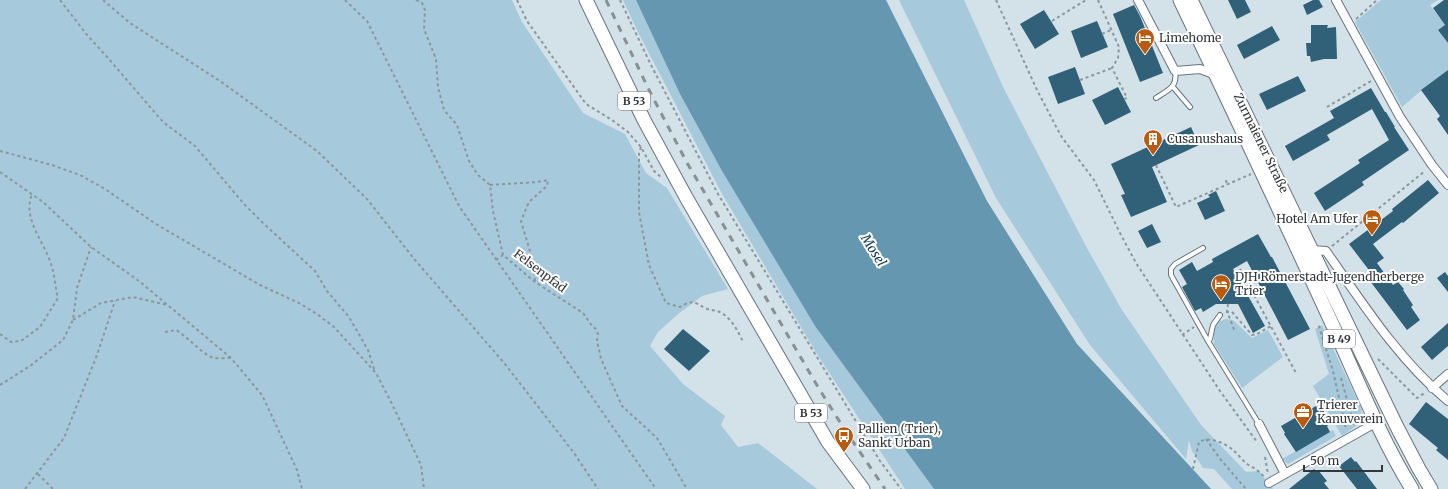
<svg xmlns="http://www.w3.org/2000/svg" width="1448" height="489" font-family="Merriweather,serif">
<rect width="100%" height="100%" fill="#d3e1e9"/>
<path fill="#a6c9db" d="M0 0H512L522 22 583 113 625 134 646 173 667 188 728 289 702 296 678 314 658 332 650 346 683 384 725 416 721 425 738 447 758 443 817 489H0Z
M623 0H636L680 94 722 171 815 326 934 489H905L817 354 721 192 639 34Z
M899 0H964L1004 89 1088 250 1122 310 1201 425 1246 472 1259 471 1273 489H1232L1214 469 1203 468 1192 451 1189 440 1186 459 1090 345 996 198Z
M1381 0H1438L1430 5 1445 25 1438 30 1448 43V70L1429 84 1402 107 1355 22Z
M1226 319 1233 320 1252 338 1268 330 1283 357 1242 388 1214 344V331L1218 322Z
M1322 325 1361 408 1362 416 1360 423 1342 436 1313 386 1329 374 1315 329Z
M1333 430 1336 436 1288 464 1282 459Z"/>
<path fill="#6697b1" d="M636 0H886L987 201 1077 344 1211 489H934L815 326 722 171 680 94Z"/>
<path fill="#306178" d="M1228 0H1245L1251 12 1237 19Z
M1313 0H1319L1323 7 1307 15 1303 5Z
M1444 0H1448V43L1438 30 1445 25 1433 8Z
M1134 5 1140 16 1163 73 1140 82 1113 14Z
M1044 10 1059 34 1035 49 1020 24Z
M1097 21 1108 47 1081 58 1071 31Z
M1311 25H1328L1327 28 1336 27 1337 59H1324L1311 62 1310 56H1307L1306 43H1311Z
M1272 26 1280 40 1244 59 1237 45Z
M1075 67 1085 94 1058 104 1048 77Z
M1448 70V135L1437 119 1440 116 1421 90Z
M1298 76 1306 91 1267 110 1259 94Z
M1118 87 1131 112 1105 125 1092 100Z
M1371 88 1385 112H1386L1395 127H1394L1409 150 1362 182 1364 185 1325 211 1314 193 1360 163 1358 160 1389 140 1372 109 1327 135 1330 140 1293 161 1285 146 1334 118 1330 111Z
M1191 127 1199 145 1152 167 1167 202 1131 217 1121 195 1125 194 1111 164Z
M1428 180 1439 193 1403 223 1402 222 1373 244 1384 258 1377 263 1393 285 1398 282 1404 289 1403 290 1413 305 1411 307 1420 320 1407 330 1370 281 1375 278 1349 244 1393 211 1392 209Z
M1216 191 1225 211 1205 220 1197 203 1210 197 1208 195Z
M1152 224 1161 242 1147 248 1138 231Z
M1258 234 1271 257H1272L1310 329 1288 340 1247 261 1233 269 1265 326 1253 333 1238 304H1216L1203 312 1201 308 1195 311 1182 287 1187 284 1179 270 1192 262 1197 271 1213 262 1212 259Z
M1445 272 1448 276V292L1437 278Z
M1448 323V346L1432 360 1421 347Z
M683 329 710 351 689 371 664 349Z
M1426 402 1448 419V460L1436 450 1438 448 1409 424Z
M1316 406 1319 412 1323 410 1331 423 1327 426 1330 432 1296 452 1284 434 1285 433 1281 426Z
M1351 457 1355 462 1356 461 1377 489H1357L1339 466Z
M1314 469 1316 471 1318 470 1327 481 1324 483 1329 489H1289Z"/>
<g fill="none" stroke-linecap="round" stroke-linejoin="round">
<defs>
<path id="lane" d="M1173 87 1190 107
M1156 98C1168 90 1178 87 1175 71
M1203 248 1175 264 1171 269V275L1208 341 1259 424
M1208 341 1210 339 1213 325 1220 315"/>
<path id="street" d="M1138 0 1175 71 1200 69 1216 75
M1336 0 1400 117 1432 165 1448 185
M1312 250 1326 251C1363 304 1398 359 1448 401
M1432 388 1448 374
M1259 424 1285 474
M1269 483 1370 426 1377 423"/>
<path id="primary" d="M586 0 644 120 687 199 828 442 863 489
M1180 0C1230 104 1279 209 1328 315 1355 373 1378 434 1412 489
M1191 0 1397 427 1419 469 1431 489"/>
</defs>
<use href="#lane" stroke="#68757c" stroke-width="6"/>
<use href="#street" stroke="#68757c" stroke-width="10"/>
<use href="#primary" stroke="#68757c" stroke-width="15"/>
<path stroke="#8c969b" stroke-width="2" stroke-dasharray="3 3" stroke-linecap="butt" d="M60 0 87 35 108 58 163 122 195 146 244 204 263 223 315 271 327 291 349 317 368 350 375 372
M103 0 130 23 220 81 317 151 367 199 415 260 505 364 574 453 598 489
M345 0 367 21 459 206 656 489
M416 0 422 3 425 10 424 29 436 59 438 87 444 110 457 125 469 161 478 175 490 185 493 211 503 255 535 282 583 313 592 326 596 329 598 334 597 341 601 359 622 406 657 438 687 489
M517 0 527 21 586 104 612 120 628 132 641 147 654 171 662 178
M620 0 651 65 718 194 880 461 901 489
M996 0 1037 90 1061 136 1094 180 1121 235 1136 263 1220 391 1257 442
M1098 0 1119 47 1118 58 1112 68 1127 98 1124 99
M1356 19 1377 0
M1052 21 1086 0
M1102 34 1111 30
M1080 80 1112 68
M1327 107 1371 81
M641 147 639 153V212L645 244 649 265 666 303 680 307C694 299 693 302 705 308 709 310 713 310 717 311 730 315 738 331 743 342
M0 151 52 165 80 175 105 189 156 224 260 285 299 303 317 314 334 327 376 373 392 404 421 465 424 489
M1156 165 1176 207 1251 174
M0 172 43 202 91 247 139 281 231 358 262 395 297 470 302 489
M1226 180 1227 185
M490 185 537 182 548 180 547 186 529 202 521 221 533 261 535 281
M1332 246 1425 171
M496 260 503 255
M1240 269 1296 373
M1228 304 1227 311 1235 332
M1226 312H1232L1252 335 1257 334 1271 326
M73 320 101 303 133 297 167 305
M1320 326 1319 327 1333 371 1346 429
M165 332 176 330C189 338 199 351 211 357 216 359 224 358 230 358
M0 334 11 342 21 341 40 327 58 298C55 287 55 275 51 264 44 241 22 219 32 194
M1182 335 1194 327
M1378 359 1417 398 1426 392
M1341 378 1354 425
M0 385 30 366 63 340 73 320 77 288 91 247
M1206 439 1221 460 1246 489
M1265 457 1268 474
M1193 469 1199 442C1209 436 1225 443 1233 450 1238 454 1242 460 1247 464 1253 468 1259 470 1264 477
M38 474 53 489
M25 489 64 438 97 355 115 301"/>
<use href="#lane" stroke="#fff" stroke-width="4"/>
<use href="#street" stroke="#fff" stroke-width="8"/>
<use href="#primary" stroke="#fff" stroke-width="13"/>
<path stroke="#869095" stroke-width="3" stroke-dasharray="7 7" stroke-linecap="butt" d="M606 0 648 88 686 161 818 387 843 427 885 489"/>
</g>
<defs>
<symbol id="hotel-pin" viewBox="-11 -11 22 30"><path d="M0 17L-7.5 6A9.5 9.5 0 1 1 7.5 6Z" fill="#b95a0e" stroke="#fff"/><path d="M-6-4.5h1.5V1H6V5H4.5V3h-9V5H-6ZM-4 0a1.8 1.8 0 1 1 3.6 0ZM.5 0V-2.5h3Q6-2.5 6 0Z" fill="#fff"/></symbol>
<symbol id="building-pin" viewBox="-11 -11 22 30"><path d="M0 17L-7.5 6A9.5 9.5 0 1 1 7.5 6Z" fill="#b95a0e" stroke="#fff"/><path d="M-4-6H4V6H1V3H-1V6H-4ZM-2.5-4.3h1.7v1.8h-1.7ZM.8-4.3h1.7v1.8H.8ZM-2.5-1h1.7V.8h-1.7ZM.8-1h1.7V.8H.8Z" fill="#fff"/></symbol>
<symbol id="office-pin" viewBox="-11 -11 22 30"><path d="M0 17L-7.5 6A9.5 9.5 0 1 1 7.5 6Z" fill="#b95a0e" stroke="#fff"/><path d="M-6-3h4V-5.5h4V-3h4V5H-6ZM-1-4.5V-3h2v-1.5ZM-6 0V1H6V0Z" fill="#fff"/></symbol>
<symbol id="bus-pin" viewBox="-11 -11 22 30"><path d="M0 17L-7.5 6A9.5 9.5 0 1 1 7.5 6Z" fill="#b95a0e" stroke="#fff"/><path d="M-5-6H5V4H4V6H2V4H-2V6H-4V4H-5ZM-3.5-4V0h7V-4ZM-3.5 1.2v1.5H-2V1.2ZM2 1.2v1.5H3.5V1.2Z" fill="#fff"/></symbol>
</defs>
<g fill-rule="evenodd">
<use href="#hotel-pin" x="1134" y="27" width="22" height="30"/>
<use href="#building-pin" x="1142" y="128" width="22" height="30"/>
<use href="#hotel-pin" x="1361" y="208" width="22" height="30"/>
<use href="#hotel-pin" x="1210" y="273" width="22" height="30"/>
<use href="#office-pin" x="1292" y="401" width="22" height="30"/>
<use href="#bus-pin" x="833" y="425" width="22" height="30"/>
</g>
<g text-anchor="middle" stroke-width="4" stroke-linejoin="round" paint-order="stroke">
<g fill="#fff" stroke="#707375" stroke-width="1">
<rect x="618" y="92" width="32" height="18" rx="3"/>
<rect x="1323" y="330" width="32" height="18" rx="3"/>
<rect x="795" y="404" width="32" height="18" rx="3"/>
</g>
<g font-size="11" font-weight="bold" fill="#32373a">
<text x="634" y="105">B 53</text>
<text x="1339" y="343">B 49</text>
<text x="811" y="417">B 53</text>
</g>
<g font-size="12" fill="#32373a" stroke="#fff" text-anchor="start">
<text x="1159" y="42">Limehome</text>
<text x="1167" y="143">Cusanushaus</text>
<text x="1358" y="223" text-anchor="end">Hotel Am Ufer</text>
<text x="1235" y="281">DJH Römerstadt-Jugendherberge<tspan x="1235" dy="14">Trier</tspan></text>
<text x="1317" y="409">Trierer<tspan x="1317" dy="14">Kanuverein</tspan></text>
<text x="858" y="433">Pallien (Trier),<tspan x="858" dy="14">Sankt Urban</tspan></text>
</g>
<g font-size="12" fill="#32373a" stroke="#fff">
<text transform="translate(1261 143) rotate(64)" y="4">Zurmaiener Straße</text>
<text transform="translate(540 271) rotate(37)" y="4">Felsenpfad</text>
</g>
<g font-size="13" font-style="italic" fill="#0d394c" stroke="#fff">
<text transform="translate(874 250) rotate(58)" y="5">Mosel</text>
</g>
</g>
<path d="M1304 465v6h78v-6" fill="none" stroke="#32373a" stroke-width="2"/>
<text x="1310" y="465" font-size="12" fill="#32373a" stroke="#ffffff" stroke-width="3" paint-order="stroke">50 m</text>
</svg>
